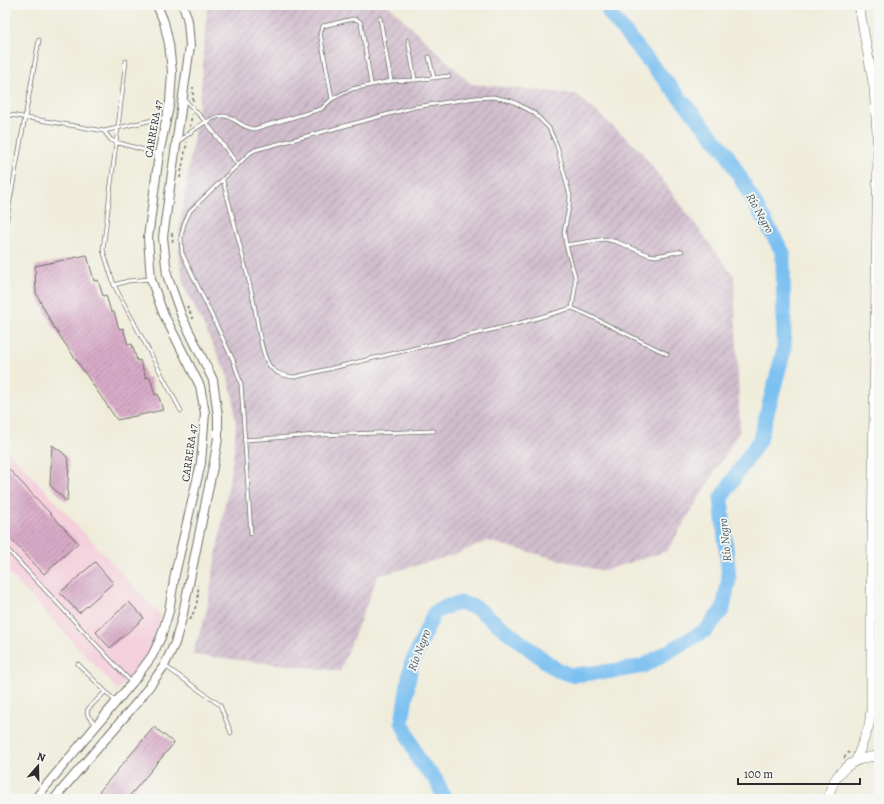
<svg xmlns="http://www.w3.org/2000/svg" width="884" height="804" font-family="Alegreya,serif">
<defs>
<pattern id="industrial-furrows" width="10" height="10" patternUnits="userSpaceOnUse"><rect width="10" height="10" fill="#d0bdcc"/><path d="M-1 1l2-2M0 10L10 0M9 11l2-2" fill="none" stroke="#a99aa6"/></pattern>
<pattern id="building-hatch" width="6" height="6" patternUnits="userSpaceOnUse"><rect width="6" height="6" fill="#d8abc8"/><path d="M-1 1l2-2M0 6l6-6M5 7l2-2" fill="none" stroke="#af8ba3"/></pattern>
</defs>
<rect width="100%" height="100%" fill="#f6f6f2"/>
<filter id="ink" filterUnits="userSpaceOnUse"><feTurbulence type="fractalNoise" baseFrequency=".025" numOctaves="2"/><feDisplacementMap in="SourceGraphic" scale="8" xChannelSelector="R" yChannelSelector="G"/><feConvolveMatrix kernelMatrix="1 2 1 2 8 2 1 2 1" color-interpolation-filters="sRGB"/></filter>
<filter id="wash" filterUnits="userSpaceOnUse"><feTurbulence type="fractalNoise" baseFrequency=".012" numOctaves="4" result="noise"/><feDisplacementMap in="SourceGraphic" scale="16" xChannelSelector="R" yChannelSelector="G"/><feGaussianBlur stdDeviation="0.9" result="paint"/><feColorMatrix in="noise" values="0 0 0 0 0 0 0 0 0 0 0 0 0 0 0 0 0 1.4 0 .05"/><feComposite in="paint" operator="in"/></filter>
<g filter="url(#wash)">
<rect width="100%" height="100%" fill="#efecda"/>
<path fill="#f4cfdc" d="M5 447 161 616 151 647 138 669 118 690 5 569Z"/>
<path fill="url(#industrial-furrows)" d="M207 5H388L471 84 576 94 640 150 734 276 740 430 667 551 602 571 487 541 457 554 378 576 340 671 192 655 206 613 233 458 236 425 233 397 227 374 184 286 180 261 179 231 201 90Z"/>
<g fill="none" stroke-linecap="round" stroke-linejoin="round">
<path stroke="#7ac0f1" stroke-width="15" d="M445 799 436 780 419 761 402 722 411 665 434 613 448 606 461 603 477 608 557 670 572 675 622 670 643 666 706 630 723 609 729 578 721 498 760 439 784 350 783 253 725 151 657 71 609 13V5"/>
</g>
<g id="blocks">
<path fill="url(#building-hatch)" d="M87 255 94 281 98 280 103 296 106 295 111 312H114L119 329 123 328 128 345 132 344 137 361 140 360 146 378 150 377 155 395 158 394 163 410 117 420 53 326 36 293 35 266Z
M52 445 62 452 67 457 69 464 67 502 50 485Z
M5 465 78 543 44 574 5 533Z
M95 562 113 583 79 613 60 593Z
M129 602 144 618 110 648 96 632Z
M154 727 174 743 127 799H93Z"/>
</g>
</g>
<g filter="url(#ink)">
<use href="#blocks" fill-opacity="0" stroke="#706f68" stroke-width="1"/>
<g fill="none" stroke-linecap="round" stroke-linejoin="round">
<defs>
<path id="service" d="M408 40 415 80
M429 57 434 78
M126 61 103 250 114 285 181 411
M391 81 415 80 449 76
M184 99 206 122 238 165
M332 99 320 33 323 26 353 19 358 20 361 23 371 84
M5 114 104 131 166 117
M104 131 111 140 116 142 158 154
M179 141C190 133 215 111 229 117 238 121 243 128 254 129L321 109 332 99 352 89 391 81 380 18
M223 180C233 219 244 259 253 299 257 316 260 351 269 365 275 374 285 376 295 377L520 323 572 308
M5 228 39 40
M566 245 605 239 617 242 649 255 656 256 682 251
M114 285 128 281 150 279
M244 440 318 435 434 431
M251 534 241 384 233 360 182 253 181 237 184 224 190 211 250 153 255 150 415 107 475 98 493 97 512 101 534 113 549 128 557 146 570 196 569 207 564 232 566 245 575 276V288L572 308 588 315 667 354
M5 547 132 683
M78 664 116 702
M165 666 220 705 231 733
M97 725C92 720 85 716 88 709L105 692"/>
<path id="tertiary" d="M35 799 132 683 152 656 161 637 169 611 175 574 201 463 205 413 200 386 163 313 151 279 148 238 159 154 170 102 172 72 169 44 164 22 157 5
M54 799 139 700 154 680 164 666 175 643 182 618 214 462 218 438V416L213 380 182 317 167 275 163 237 190 46 188 21 183 5"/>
<path id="secondary" d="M856 760 869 726 871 711V607L878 148 874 88 859 5
M828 799C833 772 852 757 879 756"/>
</defs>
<use href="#service" stroke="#706f68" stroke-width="4.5"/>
<use href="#tertiary" stroke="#706f68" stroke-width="10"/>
<use href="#secondary" stroke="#706f68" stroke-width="10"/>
<path stroke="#706f68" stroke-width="1.5" stroke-dasharray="3 3" stroke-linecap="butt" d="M193 101V87
M190 127 192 114
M180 178 187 142
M172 233 173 245
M187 306 193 319
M190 620C196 608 199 598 198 585
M844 758 849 752"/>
<use href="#service" stroke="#fff" stroke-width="3"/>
<use href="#tertiary" stroke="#fff" stroke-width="8"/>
<use href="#secondary" stroke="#fff" stroke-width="9"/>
</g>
</g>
<g text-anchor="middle" stroke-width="3.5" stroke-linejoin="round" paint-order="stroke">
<g font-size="11" fill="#2b2b2b" stroke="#f6f6f2">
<text transform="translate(153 129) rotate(-80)" y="4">CARRERA 47</text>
<text transform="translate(189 453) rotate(-82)" y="4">CARRERA 47</text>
</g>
<g font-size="12" font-style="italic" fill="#435866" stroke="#f6f6f2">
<text transform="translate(760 213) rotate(61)" y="4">Río Negro</text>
<text transform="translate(725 540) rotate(-96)" y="4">Río Negro</text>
<text transform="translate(419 650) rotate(-69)" y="4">Río Negro</text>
</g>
</g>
<rect width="884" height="804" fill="none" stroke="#f6f6f2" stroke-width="20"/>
<g transform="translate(38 766) rotate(20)" stroke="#f6f6f2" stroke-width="3" paint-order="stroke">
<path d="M0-3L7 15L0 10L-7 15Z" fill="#2b2b2b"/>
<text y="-6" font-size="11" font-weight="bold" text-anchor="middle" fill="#2b2b2b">N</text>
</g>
<path d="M738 778v6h122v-6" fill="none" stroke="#2b2b2b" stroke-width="2"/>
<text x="744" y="778" font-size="12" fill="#2b2b2b" stroke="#f6f6f2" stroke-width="3" paint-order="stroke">100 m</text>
</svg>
